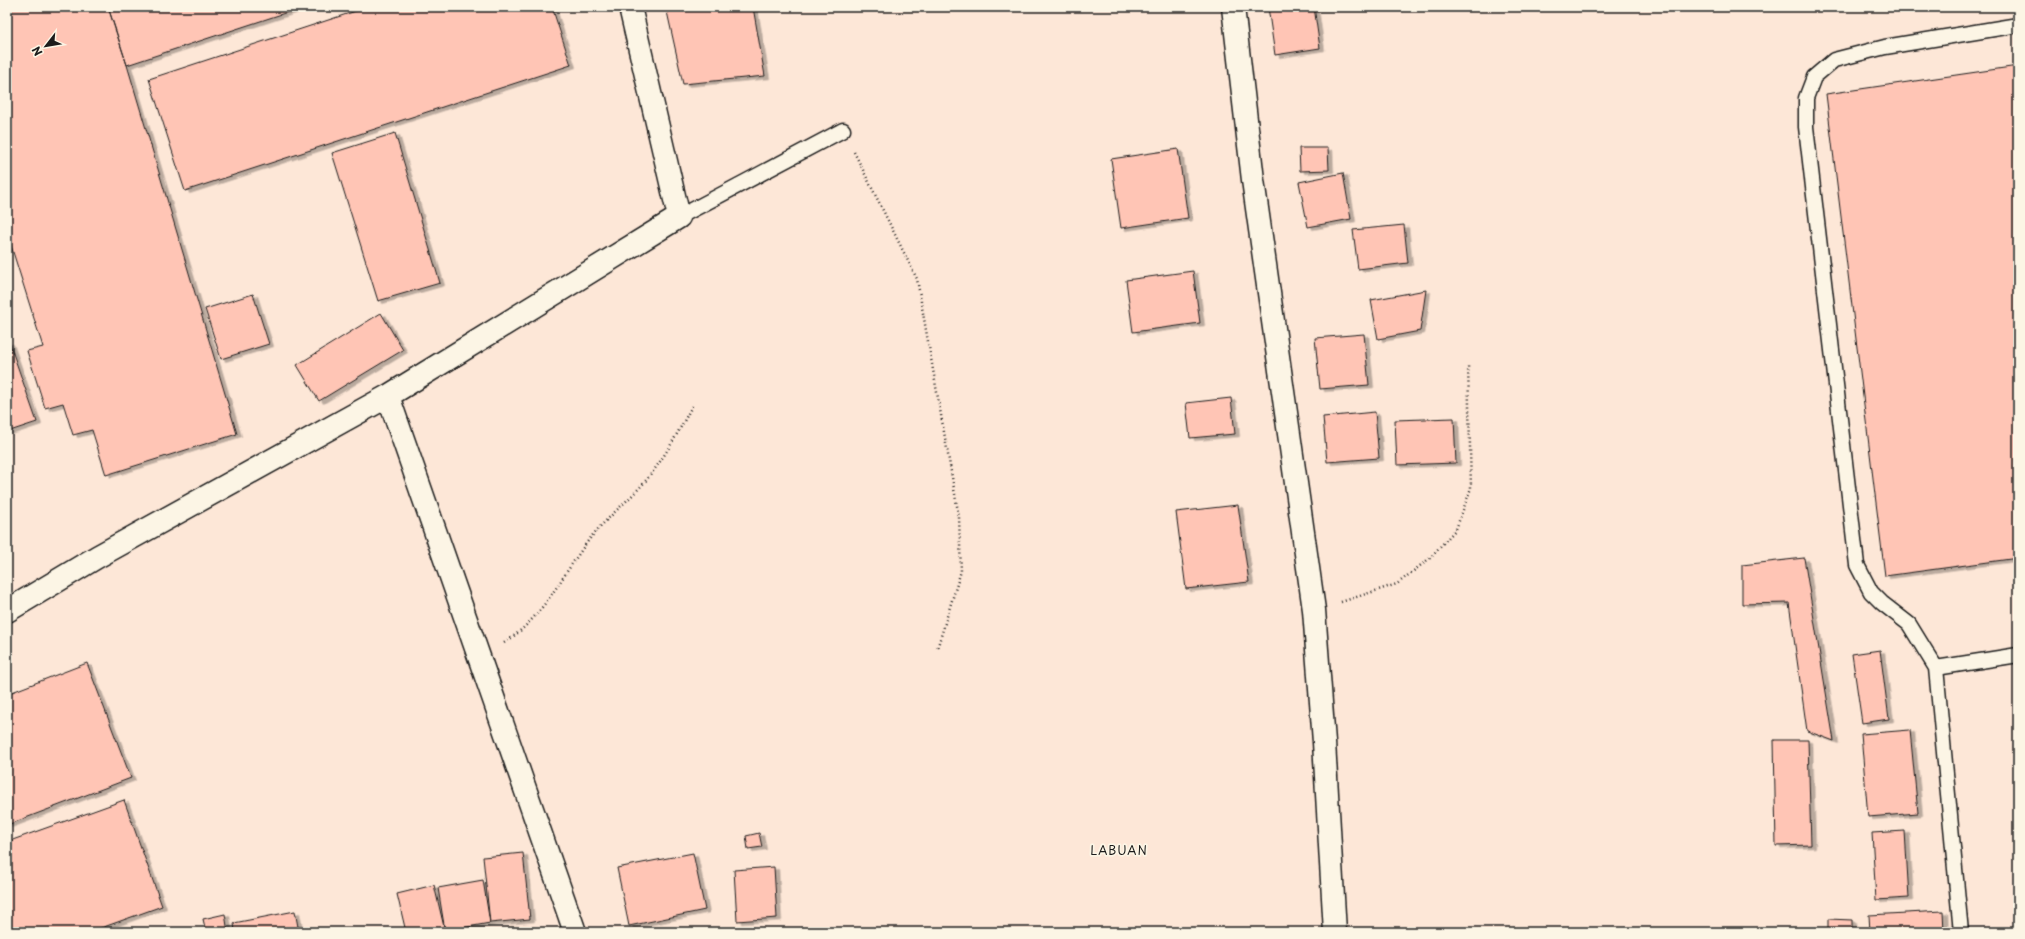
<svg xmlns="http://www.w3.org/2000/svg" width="2025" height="939" font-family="'Playpen Sans',sans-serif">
<defs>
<filter id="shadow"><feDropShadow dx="4.5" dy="2.5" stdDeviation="0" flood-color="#0004"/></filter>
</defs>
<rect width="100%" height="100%" fill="#fde7d7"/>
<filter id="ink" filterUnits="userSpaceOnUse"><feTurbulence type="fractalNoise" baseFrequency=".025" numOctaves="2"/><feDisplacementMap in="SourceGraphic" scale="8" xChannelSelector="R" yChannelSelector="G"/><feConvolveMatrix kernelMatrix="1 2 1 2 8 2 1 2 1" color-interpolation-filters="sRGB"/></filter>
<g filter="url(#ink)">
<path fill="#ffc5b5" stroke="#1c1c1c" filter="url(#shadow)" d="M7 7H108L127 65 237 434 106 475 92 430 73 435 63 403 45 408 27 351 43 347 7 233Z
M108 7H303L127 65Z
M368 7H552L571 65 185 191 149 79Z
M666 7H753L765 76 683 84Z
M1268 7H1314L1320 48 1275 55Z
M2018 66V558L1885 576 1826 94Z
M395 133 440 283 378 301 332 153Z
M1299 148H1328L1329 170 1300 171Z
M1178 149 1188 218 1121 228 1111 159Z
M1343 173 1351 219 1308 227 1299 182Z
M1404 225 1408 263 1358 269 1353 230Z
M1193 271 1200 323 1133 332 1126 280Z
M1426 290 1420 331 1378 339 1371 300Z
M253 294 269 344 221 359 205 309Z
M381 313 403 350 319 401 297 365Z
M1364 334 1369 385 1320 389 1315 338Z
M7 342H9L37 422 7 432Z
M1231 398 1235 434 1190 438 1186 403Z
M1375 412 1379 458 1327 462 1323 417Z
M1454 418 1456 463 1397 465 1395 420Z
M1238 505 1249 582 1186 589 1176 512Z
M1804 558 1834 741 1807 731 1789 603 1742 604V565Z
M1880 650 1889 719 1862 723 1852 654Z
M87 663 131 778 7 825V694Z
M1910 730 1918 813 1868 817 1861 734Z
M1774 740H1808L1811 845 1776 846Z
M124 800 162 906 90 932H7V842Z
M1905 831 1909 898 1876 900 1872 833Z
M759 833 762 847 748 849 746 836Z
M523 853 530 919 490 923 483 857Z
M693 853 705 910 629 926 617 868Z
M774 867 777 918 737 921 734 870Z
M483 880 490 923 445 931 438 888Z
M434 885 445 931 406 932 397 894Z
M295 911 299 932H235L234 923Z
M1943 911 1944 932H1870L1869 915Z
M225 914 228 932H206L203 919Z
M1828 919 1852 920V932H1828Z"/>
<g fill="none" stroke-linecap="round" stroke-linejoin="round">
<defs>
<path id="lane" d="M679 217 843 130
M1936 668 2018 655
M1961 932 1936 668 1909 624 1882 603 1871 592 1857 565 1806 127V98L1814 77 1834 60 1885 47 2018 25"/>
<path id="street" d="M1233 7 1253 180 1314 610 1324 742 1335 932
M388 396 575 932
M7 611 97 557 388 396 679 217 630 7"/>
</defs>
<use href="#lane" stroke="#1c1c1c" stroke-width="17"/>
<use href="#street" stroke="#1c1c1c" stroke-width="25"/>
<path stroke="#1c1c1c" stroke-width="2.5" stroke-dasharray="1 3" stroke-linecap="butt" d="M854 152 917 279 959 517 961 571 937 649
M1341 602 1397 584 1430 558 1456 529 1471 488 1468 364
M504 643C543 618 561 577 588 541 604 520 625 504 643 484 664 459 678 433 693 404"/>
<use href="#lane" stroke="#fcf5e5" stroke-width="14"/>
<use href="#street" stroke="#fcf5e5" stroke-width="22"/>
</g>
</g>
<g text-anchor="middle" stroke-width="3.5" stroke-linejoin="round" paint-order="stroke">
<g font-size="12" letter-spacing="1" fill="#1c1c1c" stroke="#fcf5e5">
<text x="1119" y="855">LABUAN</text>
</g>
</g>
<rect width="2025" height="939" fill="none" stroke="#fcf5e5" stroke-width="24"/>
<rect x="12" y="12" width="2001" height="915" fill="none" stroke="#1c1c1c" stroke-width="1.5" filter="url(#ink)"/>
<g transform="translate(46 46) rotate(239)" stroke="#fcf5e5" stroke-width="3" paint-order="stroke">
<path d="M0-3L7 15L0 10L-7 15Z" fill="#1c1c1c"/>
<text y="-6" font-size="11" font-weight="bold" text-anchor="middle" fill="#1c1c1c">N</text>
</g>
</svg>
